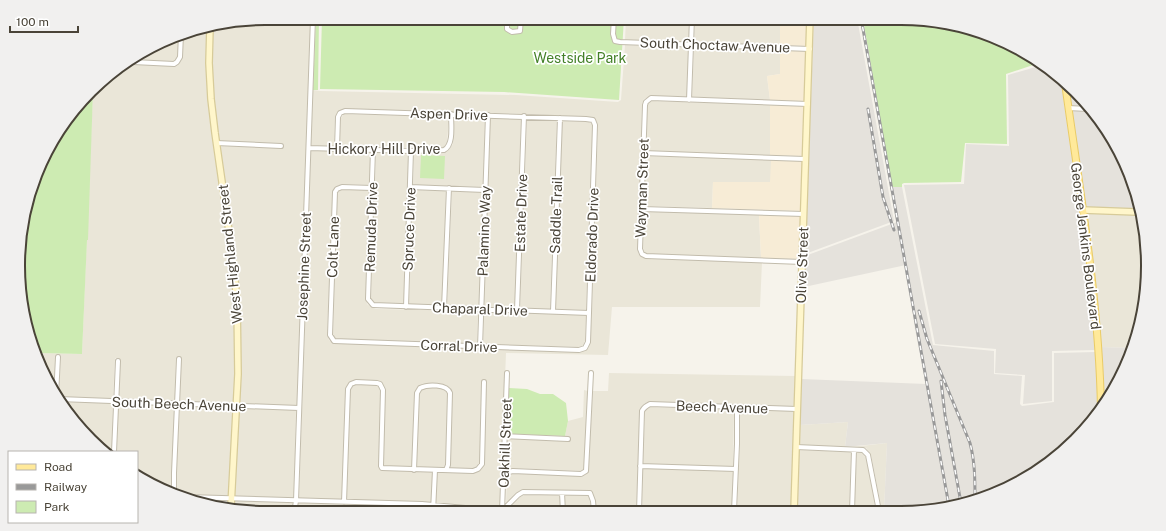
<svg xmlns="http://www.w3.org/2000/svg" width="1166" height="531" font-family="'Public Sans',sans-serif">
<rect width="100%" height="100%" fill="#f6f3eb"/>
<path fill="#eae6d8" d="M266 18H311L297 406 238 404 240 374V301L235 251 219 146 283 148V144L219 141 214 99 212 63 213 27Z
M626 18H690L689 42 625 40Z
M695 18H780V45L694 42Z
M207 28 209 99 214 145 230 252 234 301 235 374 233 403 180 401 181 357H176L175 401 118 399 120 359 115 358 113 399 59 397 61 355H55L54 393 51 389 39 353 82 354 93 91 102 79 186 31Z
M625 45 689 47 687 97 651 96 644 99 642 104 638 249 639 255 646 259 762 262 760 307H612L608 355 506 353 500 509 422 502 299 499 311 150 371 152 369 185 342 184 335 187 333 192 327 335 329 340 333 343 580 352 588 349 590 342 592 311 598 125 595 119 587 117 527 114 345 109 339 111 335 117 334 146H311L313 90 320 91 516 95 618 102 621 100Z
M694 47 780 50V74L767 76 770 100 692 97Z
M652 101 770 105V155L646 151 647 105 648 103Z
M344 114 449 117 447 143 444 148 339 146 341 118Z
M454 117 485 118 483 187 413 185 414 153H444L449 150 453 144Z
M490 118 521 119 515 308 484 307Z
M527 119 557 120 550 309 520 308Z
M562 121 589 122 593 125 586 310 555 309Z
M376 152 409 153 404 304 374 303 371 299Z
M646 156 771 160V182H713L712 208 644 206Z
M343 189 369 190 366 299 367 304 371 307 376 309 478 311 477 344 337 340 334 338 333 335 337 197 339 191Z
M413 190 446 191 442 305 409 304Z
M452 191 483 192 479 307 447 305Z
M644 211 759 215 761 258 645 254 643 249Z
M1086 212 1138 214 1148 265 1132 348 1101 347 1094 273Z
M484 311 586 315 585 341 583 346 579 347 483 344Z
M609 373 796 376 795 407 647 402 644 404 640 411 636 512H597L595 500 592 493 590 491 526 489 519 491 506 504 507 475 514 473 581 476 585 475 588 472 593 391H608Z
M584 390 588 391 584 470 580 471 513 468 507 471V439L570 441V437L565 436 568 421 583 417Z
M61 402 113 403 112 452H102Z
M118 403 175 405 171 494 137 473V452H117Z
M180 406 233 408 230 497 176 495V473Z
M648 407 734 410 733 467 643 464 645 411Z
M238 408 296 410 294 499 235 497Z
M740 410 795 411 791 511H737L740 444Z
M848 422 845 447 799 445 800 425Z
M887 443 884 511H882L871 455 866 448 852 447Z
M799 450 851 452 849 511H796Z
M857 452H862L866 456 876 511H854Z
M643 468 733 471 732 511 642 512Z
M527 494 559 495 561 512H505L520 497Z
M564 495 588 496 590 502 592 512H566Z
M235 501 293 503 292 513H265L234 507Z
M298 503 362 505V513H297Z
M368 505 431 507V512L367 513Z
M436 508 458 510 483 512H436Z"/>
<path fill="#f7ecd6" d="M780 18H808L807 46 780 45Z
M780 50 807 51 805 102 770 100 767 76 780 74Z
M770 105 805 106 803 156 770 155Z
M771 160 803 161 801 211 712 208 713 182H770Z
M759 215 801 216 799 259 761 258Z"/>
<path fill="#e5e2dc" d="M814 18H857L894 221 805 254Z
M860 18H867L863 19 892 187H902L933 345 994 351V374L1022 376 1020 404 1022 406 1054 402V353L1096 352 1098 414 1051 462 995 494 933 511H927L926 506H923L904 511H884L887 443 845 447 848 422 800 425 801 379 926 384 915 329 906 265 804 287 805 256 897 222Z
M1039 66 1061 81 1085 247 1096 350 1052 351V401L1023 404 1025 375 995 373 996 349 935 344 904 185 964 184 966 144 1009 146 1008 75Z
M1068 85 1075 90 1086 107 1071 106Z
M1071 111H1089L1129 171 1137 209 1085 208Z
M1101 347 1132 348 1129 360 1103 405Z"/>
<path fill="#cdebb2" d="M316 18H319L318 90H313Z
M322 18H624L619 100 504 92 320 89Z
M867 18H901L995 37 1036 64 1006 74 1007 144 965 143 961 182 904 183 902 184V187H892L863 19Z
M93 91 88 240H87L82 354 39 353 20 298 23 217 51 142Z
M421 155 445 156 444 179 420 178Z
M509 388 527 389 540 394H553L566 403 568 421 565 436 508 434Z"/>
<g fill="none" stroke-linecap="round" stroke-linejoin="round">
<defs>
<path id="street" d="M507 18V29L512 32 520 31 521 18
M614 18 613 34 615 41 620 42 810 49
M133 62 174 64 177 62 180 57 181 34
M689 100 692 18
M1068 108 1088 109
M216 143 281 146
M309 148 411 151 444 150C454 145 451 125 451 114
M337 148 338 117 340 113 345 111 586 119 593 120 595 125 589 313 588 342 585 348 579 350 334 341 330 335 335 192 337 189 342 187 372 188
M373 150 368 299 373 305 589 313
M643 153 805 159
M410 187 485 190
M642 209 804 214
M802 262 646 256 642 254 640 249 645 105 646 102 651 98 808 104
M406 307 411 151
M444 308 449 188
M517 310 524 116
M553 311 560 118
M480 347 488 115
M56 396 58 357
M59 399 299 408
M505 436 568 439
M796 447 863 450 868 455 879 511
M114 452 118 361
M640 466 736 469
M414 470 417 393 420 388C428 384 447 384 450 393L448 465 446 470
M504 473 513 471 581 474 586 471 591 373
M562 493 563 512
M174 495V473L179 359
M187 497 422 504 498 511H502L518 495 523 492 590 493 593 501 594 512
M344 502 348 389 351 384 356 382 377 383 380 384 383 390 381 466 382 468 473 471 478 469 482 464 484 382
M734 511 737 444V407
M852 511 854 450
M433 512 435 470
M502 512 507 373
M639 512 642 411C644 407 646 406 650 404L797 409
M294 513 296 501 313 18
M365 513V503"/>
<path id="secondary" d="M210 27 209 63 211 99 215 133 232 252 237 301 238 374 231 506
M1083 210 1137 212
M794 511 810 18"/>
<path id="primary" d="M1065 83C1080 192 1099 300 1101 409"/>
</defs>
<use href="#street" stroke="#c2bcac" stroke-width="6"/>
<use href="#secondary" stroke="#d7cb99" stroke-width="8"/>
<use href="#primary" stroke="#e9cb66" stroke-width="8"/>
<use href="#street" stroke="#fff" stroke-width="4"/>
<use href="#secondary" stroke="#fff6cb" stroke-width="5.5"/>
<use href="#primary" stroke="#ffe99a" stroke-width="6"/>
<defs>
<path id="rail" d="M861 18 949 506
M868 109 883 197 894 230
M919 311 927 339 970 443C975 462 975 480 975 500
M941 381 945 415 961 503"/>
</defs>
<use href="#rail" stroke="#999" stroke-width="3"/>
<use href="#rail" stroke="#fff" stroke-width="1.5" stroke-dasharray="4.5" stroke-linecap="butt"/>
</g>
<g text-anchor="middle" stroke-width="3.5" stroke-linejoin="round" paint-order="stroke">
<g font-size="14" fill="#4a4438" stroke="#fff">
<text transform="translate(715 45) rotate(2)" y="5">South Choctaw Avenue</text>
<text transform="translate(449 114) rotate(2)" y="5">Aspen Drive</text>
<text x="384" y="154">Hickory Hill Drive</text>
<text transform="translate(642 188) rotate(-88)" y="5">Wayman Street</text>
<text transform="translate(521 213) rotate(-88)" y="5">Estate Drive</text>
<text transform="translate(556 215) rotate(-88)" y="5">Saddle Trail</text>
<text transform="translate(371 227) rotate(-88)" y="5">Remuda Drive</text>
<text transform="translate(409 229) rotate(-88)" y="5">Spruce Drive</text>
<text transform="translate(484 231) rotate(-88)" y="5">Palamino Way</text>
<text transform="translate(592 235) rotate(-88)" y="5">Eldorado Drive</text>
<text transform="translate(1086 246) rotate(83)" y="5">George Jenkins Boulevard</text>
<text transform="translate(333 247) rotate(-88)" y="5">Colt Lane</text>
<text transform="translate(230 254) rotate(-96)" y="5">West Highland Street</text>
<text transform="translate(802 265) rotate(-88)" y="5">Olive Street</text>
<text transform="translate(304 266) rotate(-88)" y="5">Josephine Street</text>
<text transform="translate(480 309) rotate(2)" y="5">Chaparal Drive</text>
<text transform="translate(459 346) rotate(2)" y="5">Corral Drive</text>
<text transform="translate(179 404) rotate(2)" y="5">South Beech Avenue</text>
<text transform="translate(722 407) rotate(2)" y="5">Beech Avenue</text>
<text transform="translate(505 443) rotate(-88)" y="5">Oakhill Street</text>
</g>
<g font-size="14" fill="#438028" stroke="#fff">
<text x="580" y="63">Westside Park</text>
</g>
</g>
<path d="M0 0H1166V531H0ZM265 25H901A240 240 0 0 1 1141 265V266A240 240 0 0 1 901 506H265A240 240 0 0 1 25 266V265A240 240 0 0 1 265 25Z" fill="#f1f0ef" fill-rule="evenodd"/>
<path fill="none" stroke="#4a4438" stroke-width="2" d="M265 25H901A240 240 0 0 1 1141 265V266A240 240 0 0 1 901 506H265A240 240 0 0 1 25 266V265A240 240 0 0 1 265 25Z"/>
<rect x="8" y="451" width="130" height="72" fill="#ffffff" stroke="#b7b4af"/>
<rect x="16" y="464" width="20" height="6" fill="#ffe99a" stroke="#b7b4af"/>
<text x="44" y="471" font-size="12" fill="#4a4438">Road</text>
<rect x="16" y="484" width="20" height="6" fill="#999999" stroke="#b7b4af"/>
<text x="44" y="491" font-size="12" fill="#4a4438">Railway</text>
<rect x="16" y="501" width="20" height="12" fill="#cdebb2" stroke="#b7b4af"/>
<text x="44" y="511" font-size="12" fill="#4a4438">Park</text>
<path d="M10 26v6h68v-6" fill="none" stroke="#4a4438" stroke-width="2"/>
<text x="16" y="26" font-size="12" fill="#4a4438" stroke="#ffffff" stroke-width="3" paint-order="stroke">100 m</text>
</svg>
